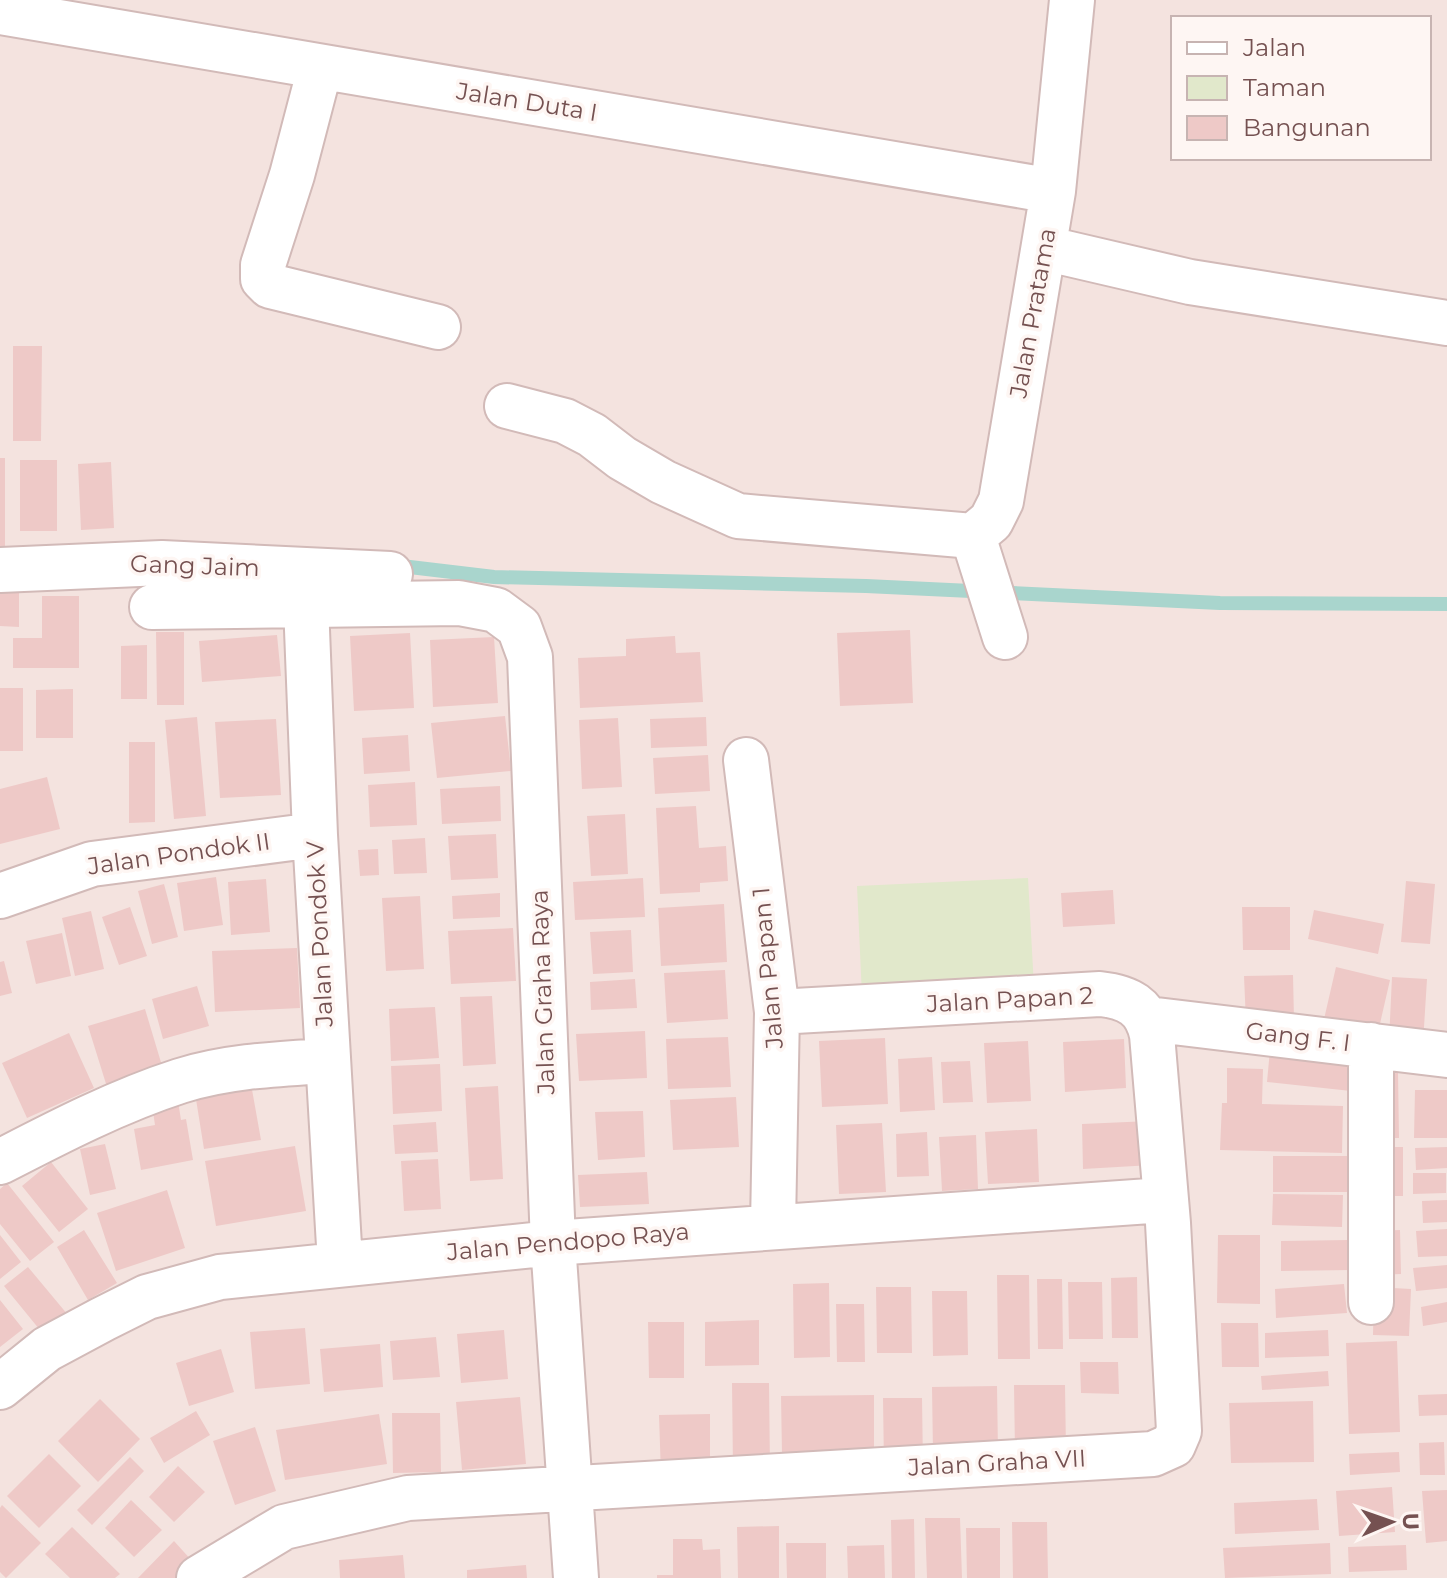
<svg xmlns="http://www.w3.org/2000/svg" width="1447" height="1578" font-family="Montserrat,sans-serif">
<rect width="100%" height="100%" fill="#fbf1ed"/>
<path fill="#f4e3df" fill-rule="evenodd" d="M0 0H1447V1578H0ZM1173 18H1429V158H1173Z"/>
<path fill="#e1e8cb" d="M1028 878 1034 987 862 996 857 886Z"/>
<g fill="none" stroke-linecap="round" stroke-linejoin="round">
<path stroke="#a9d5cd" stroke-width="14" d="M393 565 494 577 866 586 1220 603 1447 604"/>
</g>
<path fill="#eec9c7" d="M13 346H42L41 441H13Z
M0 458H5V547H0Z
M20 460H57V531H20Z
M111 462 114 528 81 530 78 464Z
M0 591H19V627L0 626Z
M42 596H79V668H13V638H42Z
M910 630 913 703 840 706 837 633Z
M156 632H184V705H157Z
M410 633 414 708 354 711 350 636Z
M277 635 281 676 202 682 199 641Z
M675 636 676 653 700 652 703 702 580 708 578 658 626 656V639Z
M494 637 498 703 433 707 430 640Z
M147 645V699H121V646Z
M0 688H23V751H0Z
M73 689V738H36V690Z
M505 716 511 771 437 778 431 723Z
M197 717 206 816 174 819 165 720Z
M706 717 707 746 651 748 650 719Z
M618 718 622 787 582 789 579 720Z
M276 719 281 795 220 798 215 722Z
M408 735 410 771 364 774 362 738Z
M129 742H155V822L129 823Z
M708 755 710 791 655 794 653 758Z
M47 777 60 829 0 844V789Z
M415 782 417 825 370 827 368 785Z
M500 786 501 821 442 824 440 789Z
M696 806 699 848 726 846 728 881 700 883V892L660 894 656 808Z
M625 814 628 874 591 876 587 816Z
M496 834 498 878 451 880 448 836Z
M425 838 427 873 394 874 392 840Z
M378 849 379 875 360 876 358 850Z
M216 877 223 925 184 931 177 883Z
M643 878 645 917 575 920 573 882Z
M266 879 270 932 231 935 228 882Z
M1406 881 1435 884 1430 944 1401 942Z
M164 884 178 937 152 944 138 891Z
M1113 890 1115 924 1063 927 1061 893Z
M500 893V917L453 919 452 896Z
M420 896 424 969 386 971 382 898Z
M724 904 727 962 661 966 658 908Z
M130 907 147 956 119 965 102 917Z
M1242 907H1290V950H1243Z
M1314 910 1384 924 1378 954 1308 939Z
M91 911 104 969 75 976 62 918Z
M513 928 516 981 451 984 448 931Z
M631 930 633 972 593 974 590 932Z
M62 933 71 976 36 984 26 941Z
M297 948 300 1008 215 1012 212 951Z
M4 961 12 993 0 996V962Z
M1336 967 1390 980 1376 1041 1322 1028Z
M725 970 728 1019 667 1023 664 973Z
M1293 975 1294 1020 1246 1022 1244 976Z
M1392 977 1427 979 1423 1043 1389 1041Z
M635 979 637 1008 591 1010 590 982Z
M197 986 209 1026 163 1039 152 999Z
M492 996 496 1064 463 1066 460 997Z
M435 1007 439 1058 391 1061 389 1009Z
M145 1009 163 1069 107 1087 88 1026Z
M645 1031 647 1078 579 1081 576 1034Z
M69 1033 94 1088 27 1118 2 1063Z
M728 1037 731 1087 668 1089 666 1039Z
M885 1038 888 1104 822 1107 819 1041Z
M1124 1039 1126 1088 1065 1092 1063 1042Z
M1028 1041 1031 1101 987 1103 984 1043Z
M1270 1050 1355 1059 1351 1091 1267 1082Z
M932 1057 935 1110 900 1112 898 1059Z
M970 1061 973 1102 943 1103 941 1062Z
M440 1064 442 1111 393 1114 391 1066Z
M1227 1068 1263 1069 1262 1104 1343 1106 1342 1153 1220 1150 1222 1103H1227Z
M1398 1073 1399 1138H1377L1376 1074Z
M251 1084 261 1140 204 1149 195 1093Z
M498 1086 503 1179 470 1181 465 1088Z
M1415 1090H1447V1138H1414Z
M736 1097 739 1147 673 1150 670 1100Z
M178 1101 181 1120 186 1119 193 1160 141 1170 134 1129 155 1125 152 1105Z
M643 1111 645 1157 598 1160 595 1112Z
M1150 1121 1152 1165 1083 1169 1082 1124Z
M436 1122 438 1152 395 1154 393 1125Z
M882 1123 886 1192 839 1194 836 1125Z
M1037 1129 1039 1182 988 1184 985 1132Z
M927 1132 929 1176 897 1177 896 1134Z
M976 1135 978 1189 942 1191 939 1137Z
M105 1144 116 1189 90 1195 80 1149Z
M295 1146 306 1211 216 1226 205 1161Z
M1375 1147H1403V1196H1375Z
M1447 1147V1168L1416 1170 1415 1148Z
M1273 1156H1356V1192H1273Z
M438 1159 441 1209 404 1211 401 1161Z
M51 1162 88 1209 59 1232 22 1186Z
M647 1172 649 1204 580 1207 578 1175Z
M1413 1173H1446V1193L1413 1194Z
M7 1183 54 1242 30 1261 0 1224V1189Z
M167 1190 185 1248 116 1271 97 1213Z
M1273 1194 1343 1195 1342 1227 1272 1225Z
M1447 1200V1222L1423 1223 1422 1201Z
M1447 1229V1256L1418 1257 1416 1231Z
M84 1230 117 1283 88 1300 57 1247Z
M1400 1230 1401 1274 1376 1275 1374 1231Z
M0 1235 21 1262 0 1279Z
M1218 1235H1260V1304L1217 1303Z
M1349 1240 1350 1270 1281 1271V1241Z
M1447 1265V1288L1416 1291 1413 1268Z
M28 1267 68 1315 44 1335 4 1286Z
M997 1275H1029L1030 1359H998Z
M1137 1277 1138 1338H1112L1111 1278Z
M1037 1279H1062L1063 1349H1038Z
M1068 1282H1102L1103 1339H1069Z
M829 1283 830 1357 794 1358 793 1284Z
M1344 1284 1347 1313 1276 1318 1275 1289Z
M876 1287H911L912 1353H877Z
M1374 1287 1411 1289 1409 1336 1373 1335Z
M932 1291H967L968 1355 933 1356Z
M0 1300 23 1329 0 1347Z
M1447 1302V1322L1423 1326 1421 1307Z
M836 1304H864L865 1362H837Z
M759 1320V1365L705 1366V1322Z
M648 1322H684V1378H649Z
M1221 1323H1258L1259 1367H1222Z
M305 1328 310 1384 255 1389 250 1332Z
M504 1330 508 1379 461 1383 457 1334Z
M1328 1330 1329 1356 1265 1358V1333Z
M436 1337 440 1377 393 1380 390 1341Z
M1397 1341 1400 1432 1349 1434 1346 1343Z
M380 1344 383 1387 324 1392 320 1349Z
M221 1349 234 1392 189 1406 176 1363Z
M1080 1362H1118L1119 1394 1081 1393Z
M1328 1371 1329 1386 1262 1390 1261 1376Z
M732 1383H769L770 1469 733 1470Z
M1014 1385H1065L1066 1452H1015Z
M997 1386 998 1453H933L932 1387Z
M1447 1394V1415L1419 1416 1418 1395Z
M874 1395V1453L782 1454 781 1396Z
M520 1397 526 1464 462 1470 456 1402Z
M883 1398H922L923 1466H884Z
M100 1399 140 1439 98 1482 58 1441Z
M1313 1401 1314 1462 1231 1463 1229 1403Z
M196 1411 210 1435 164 1463 150 1438Z
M392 1413H440L441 1472 393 1473Z
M379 1414 387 1464 285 1480 276 1430Z
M710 1414V1475H661L659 1415Z
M255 1427 276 1491 235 1505 213 1441Z
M1444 1442 1445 1475H1420L1419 1443Z
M1399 1452 1400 1472 1350 1475 1349 1454Z
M49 1454 81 1486 39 1528 7 1496Z
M130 1457 144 1471 92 1525 77 1510Z
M178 1466 205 1492 174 1522 149 1497Z
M1392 1487 1395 1532 1339 1536 1336 1491Z
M1447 1490V1541L1426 1543 1422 1491Z
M1317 1499 1319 1530 1235 1534 1234 1503Z
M131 1500 162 1530 134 1557 105 1528Z
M2 1505 41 1543 6 1578 0 1572V1508Z
M925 1518H960L962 1578H927Z
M914 1519 915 1578H892L891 1520Z
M1012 1522H1047L1048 1578H1013Z
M779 1526V1578H738L737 1527Z
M72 1527 120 1574 115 1578H70L45 1554Z
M966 1528H1000V1578H967Z
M673 1539H702L703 1550 720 1549 721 1578H657V1575H673Z
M174 1541 193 1562 177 1578H138Z
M786 1543H826V1578H787Z
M1330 1543 1331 1574 1225 1578 1223 1548Z
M884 1545 885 1578H848L847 1546Z
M1406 1545 1407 1570 1349 1572 1348 1547Z
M403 1555 405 1578H340L339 1560Z
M526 1565 527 1578H467V1570Z"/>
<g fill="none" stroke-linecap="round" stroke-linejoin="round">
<defs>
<path id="minor" d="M0 12 1053 191
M320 68 292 175 263 265V279L270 286 438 327
M1044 248 1190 282 1447 323
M507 406 565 421 592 435 622 458 663 482 738 516 973 536 991 521 1001 501 1053 191 1072 0
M973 536 1005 637
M0 570 162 563 390 574
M306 604 315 835 340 1263
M152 607 459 603 496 610 519 627 530 657 553 1243 576 1578
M746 760 777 1012 773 1225
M0 896 92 864 315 835
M1148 1019 1447 1055
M1371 1045V1302
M0 1162C58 1132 118 1101 180 1081 227 1066 278 1064 327 1061
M0 1387 47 1349 103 1319 147 1297 220 1277 553 1243 1164 1200
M199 1578 284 1527 408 1498 1153 1454 1173 1445 1179 1431 1168 1223 1152 1035C1146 1006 1128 997 1100 994L777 1012"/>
</defs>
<use href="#minor" stroke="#d2bab8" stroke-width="48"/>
<use href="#minor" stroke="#fff" stroke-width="44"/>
</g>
<g text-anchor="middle" stroke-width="7" stroke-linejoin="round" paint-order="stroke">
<g font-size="24" fill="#755151" stroke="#fef6f3">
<text transform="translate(527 102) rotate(9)" y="8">Jalan Duta I</text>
<text transform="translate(1033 313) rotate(-80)" y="8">Jalan Pratama</text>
<text transform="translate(195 566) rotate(2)" y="8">Gang Jaim</text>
<text transform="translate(179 854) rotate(-8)" y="8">Jalan Pondok II</text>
<text transform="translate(320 934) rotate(-93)" y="8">Jalan Pondok V</text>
<text transform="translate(768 968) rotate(-95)" y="8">Jalan Papan 1</text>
<text transform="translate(543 992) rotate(-92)" y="8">Jalan Graha Raya</text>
<text transform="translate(1010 1000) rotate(-3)" y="8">Jalan Papan 2</text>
<text transform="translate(1298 1037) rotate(7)" y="8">Gang F. I</text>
<text transform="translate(568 1242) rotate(-5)" y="8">Jalan Pendopo Raya</text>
<text transform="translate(997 1463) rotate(-3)" y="8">Jalan Graha VII</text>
</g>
</g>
<rect x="1171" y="16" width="260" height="144" fill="#fef6f3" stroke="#c7b4b2" stroke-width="2"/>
<rect x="1187" y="42" width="40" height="12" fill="#ffffff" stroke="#c7b4b2" stroke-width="2"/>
<text x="1243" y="56" font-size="24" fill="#755151">Jalan</text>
<rect x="1187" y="76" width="40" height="24" fill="#e1e8cb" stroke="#c7b4b2" stroke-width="2"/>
<text x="1243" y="96" font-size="24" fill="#755151">Taman</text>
<rect x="1187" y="116" width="40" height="24" fill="#eec9c7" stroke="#c7b4b2" stroke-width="2"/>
<text x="1243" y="136" font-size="24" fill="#755151">Bangunan</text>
<g transform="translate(1391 1522) rotate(88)" stroke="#fef6f3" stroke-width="6" paint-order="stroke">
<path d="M0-6L14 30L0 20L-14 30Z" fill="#755151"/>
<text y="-12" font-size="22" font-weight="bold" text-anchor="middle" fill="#755151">U</text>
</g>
</svg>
